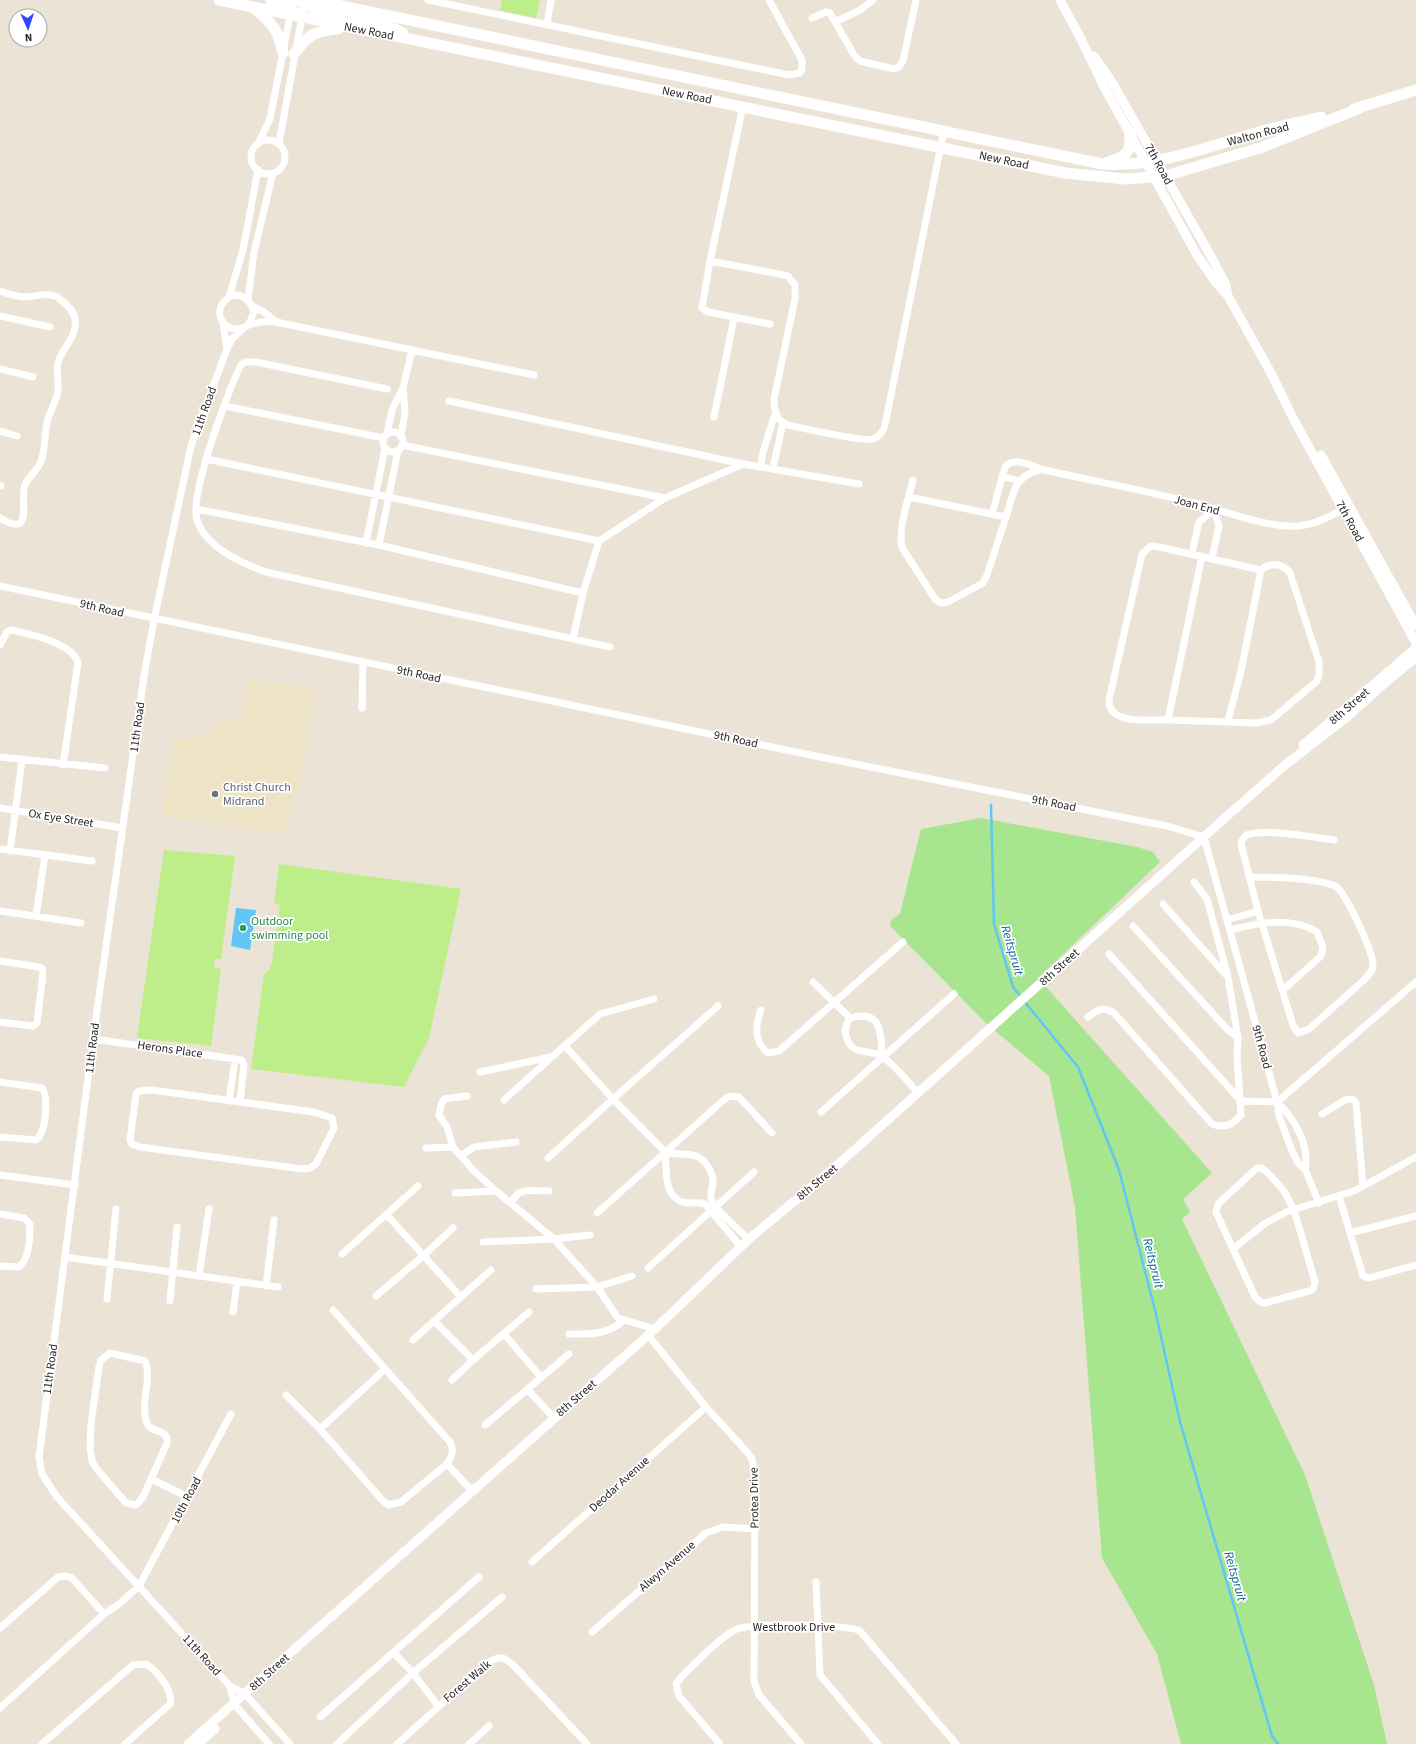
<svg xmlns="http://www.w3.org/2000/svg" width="1416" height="1744" font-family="'Source Sans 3',sans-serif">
<rect width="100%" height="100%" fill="#ebe3d6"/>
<path fill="#eee3c4" d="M250 680 314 688 304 758 285 834 162 816 174 739 196 740 198 732 210 734 213 726 219 728V718L241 721Z"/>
<path fill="#a7e58e" d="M981 818 1137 847 1153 852 1160 862 1038 978 1212 1173 1183 1199 1190 1212 1182 1219 1305 1475 1374 1685 1387 1744H1181L1157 1654 1102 1558 1075 1207 1049 1076 987 1024 890 926 892 919 900 914 921 829Z"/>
<path fill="#bdee89" d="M502 0H540L536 18 500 10Z
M164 850 235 856 221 959H215L214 967 221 969 211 1046 137 1038Z
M279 864 461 889 429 1038 404 1087 251 1069 264 974 269 970 272 962 280 905 274 904Z"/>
<path fill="#61c5f5" d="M236 908 256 910 250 950 231 946Z"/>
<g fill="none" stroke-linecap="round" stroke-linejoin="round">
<path stroke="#61c5f5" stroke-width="2.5" d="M991 805 994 924 1013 987 1021 997
M1024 1001 1078 1067 1119 1170 1156 1314 1180 1422 1272 1736 1278 1744"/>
<path stroke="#fff" stroke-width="7" d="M428 0 789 75 800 73 802 69V60L769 0
M812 18 826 12 830 13 854 55 860 61 894 69 899 67 903 61 916 0
M835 22 860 10 873 0
M547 24 551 0
M743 106 710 261 702 308 708 312 770 324
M251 157a17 17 0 1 1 34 0a17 17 0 1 1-34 0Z
M279 143 305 0
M258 144 270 119 293 0
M710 261 779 274 788 276 795 285V299L774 399C774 411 776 420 788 425 802 428 864 442 873 439 880 437 883 432 885 425L944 130
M0 291C8 294 17 297 26 297 39 296 51 291 61 300 67 305 74 311 75 319 78 338 61 348 58 363 56 372 59 382 58 391 56 402 50 411 47 422 44 435 46 448 41 461 38 471 28 476 25 485 19 499 35 540 0 518
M229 297 243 250 258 170
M248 300 254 252 273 173
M252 306 264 312 276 322
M0 316 50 327
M223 323 227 349
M249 324 254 312C251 301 241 291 229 297 225 300 221 305 220 309 218 320 227 330 238 329 243 329 247 325 252 324 260 322 268 321 276 322L534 375
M244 328 232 339 227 349 191 446 154 620 144 676 93 1039 39 1457 42 1474 57 1497 230 1686 245 1694 290 1744
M0 369 33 377
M387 389 256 362H245L241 365C228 390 189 496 197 520 205 547 241 563 266 572L610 647
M449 401 743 464 859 484
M225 406 384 438
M714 417 734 318
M0 431 17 436
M383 442a10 10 0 1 1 20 0a10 10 0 1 1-20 0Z
M387 434 392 410 403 388 412 350
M401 437 405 412 403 388
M402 445 665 498
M206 459 599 541
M761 466 763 452 775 414
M773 468 783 423
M1002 476 1019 481
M0 486H1
M909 497 1006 517 987 575 983 583 948 602 941 603 935 599 903 549C896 535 909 496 913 480
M196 509 379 545 583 593
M992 514 1005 467C1014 456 1030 465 1040 469 1089 480 1138 489 1186 501 1221 509 1263 528 1299 526 1317 524 1331 516 1347 507
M1006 517C1013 495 1014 475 1040 470
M366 543 385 448
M379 545 398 450
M1192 553 1199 522 1214 510
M1202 556 1168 720 1256 723 1271 720 1317 681 1319 675V662L1290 573C1283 563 1270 562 1261 570L1241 671 1228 721
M1212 558 1219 526 1214 510
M0 586 820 757 1167 826 1204 837 1262 1047 1277 1102 1279 1116 1292 1151 1298 1163 1305 1169 1319 1203
M573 639 583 593 599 541 665 498 743 464
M0 645 7 632 11 630C29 634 73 643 78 663L63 765
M362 708 363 663
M1168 720C1150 719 1109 726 1109 700L1142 554 1151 546 1159 547 1261 570
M0 757 105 768
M0 808 122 828
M0 849 92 861
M10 851 22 760
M1249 877C1270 877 1317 878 1335 886 1345 890 1374 954 1373 965 1373 971 1368 976 1364 980L1309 1029 1298 1033 1293 1025 1258 911 1242 848 1241 842 1246 835C1268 828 1311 837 1334 840
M1163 904 1226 975
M0 911 81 923
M36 916 45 855
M1227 920 1258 911
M1133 926 1227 1029 1238 1038
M1230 930C1258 923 1291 916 1317 932L1323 947 1321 956 1283 990
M1109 954 1241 1101 1277 1102C1294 1118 1310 1145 1305 1169
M0 961 39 967 42 968 43 973 37 1023 33 1026 0 1022
M813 982 850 1018
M761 1010C755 1025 754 1042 768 1053L779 1051 903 942
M1088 1017C1097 1010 1103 1006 1114 1013L1212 1124C1224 1129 1233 1125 1241 1115L1237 1056 1238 1038 1228 977 1207 899 1194 882
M93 1039 242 1060 244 1065 240 1102
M565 1046 613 1099 664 1151C676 1157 689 1151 700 1158 707 1163 713 1173 713 1181 713 1188 710 1193 711 1199 714 1208 741 1232 749 1239
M882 1056C881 1033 882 1009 850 1018 846 1024 844 1032 847 1039 853 1057 871 1048 883 1057 896 1067 907 1080 918 1093
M480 1072 551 1057
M0 1082 42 1088C49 1098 46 1134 36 1140L0 1137
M152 1090 314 1112 332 1118 334 1128 316 1164 310 1168 302 1169 140 1147 132 1144 130 1140 136 1094 139 1091Z
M467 1096 444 1099 441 1105 439 1115 447 1127 453 1147 474 1171 496 1191 554 1239 597 1287 618 1318 655 1329
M504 1100 600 1014 654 999
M229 1101 235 1059
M1277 1102 1416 982
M821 1112 954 994
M1322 1114 1347 1099 1354 1100 1356 1103 1363 1186
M426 1148 453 1147
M664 1151C669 1168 661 1191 680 1201 688 1205 697 1201 705 1204L741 1247
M461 1156 474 1147 516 1142
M548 1158 613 1099 718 1006
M1257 1168H1261L1267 1172 1284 1191 1294 1210 1315 1282 1313 1289 1309 1291 1265 1303 1261 1302 1255 1297 1216 1212 1218 1204Z
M0 1175 75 1185
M455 1193 496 1191
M1339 1196 1363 1276 1369 1278 1416 1265
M511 1203C519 1186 532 1191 549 1191
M597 1213 726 1098 731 1096 739 1097 772 1133
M0 1214 24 1218 30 1224C30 1237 30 1258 19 1267L0 1266
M386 1214 460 1296
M1350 1233 1416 1216
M483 1242 554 1239 590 1235
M1233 1249 1264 1224 1286 1212 1354 1191 1416 1157
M342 1254 418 1186
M65 1257 278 1287
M648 1268 754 1172
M199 1276 209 1209
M266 1286 274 1220
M536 1289 597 1287 632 1276
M376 1296 423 1256 453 1228
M107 1299 116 1209
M170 1301 177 1227
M233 1312 237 1282
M434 1321 473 1360
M504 1334 540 1376
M569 1334C590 1334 607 1335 623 1321
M648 1335 706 1407 748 1453 752 1459 755 1476 754 1681 759 1695 801 1744
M413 1340 491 1270
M110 1353 145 1361C153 1380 139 1403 147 1423 151 1434 169 1428 167 1443L143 1497 136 1505 126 1503 96 1468 92 1461 90 1448 91 1424 99 1366 101 1360Z
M452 1380 473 1360 529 1312
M527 1389 554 1418
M286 1395 320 1429 383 1501 389 1505 401 1502 447 1464C451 1456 455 1451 450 1442L333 1310
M485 1425 569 1354
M320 1429 385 1369
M447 1464 473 1492
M151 1479 188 1497
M532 1562 706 1407
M816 1582 820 1675 878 1744
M0 1628 58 1577 66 1576 72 1578 104 1614
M592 1632 706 1533 723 1527 754 1529
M394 1653 413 1673 438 1706
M230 1686 234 1704 269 1744
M0 1708 104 1614 119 1604 139 1586 231 1414
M320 1717 479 1577
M42 1744 133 1665 146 1664C157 1671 174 1691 170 1704L125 1744
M337 1744 413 1673 502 1597
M397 1744 487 1663C502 1654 505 1657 517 1669L587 1744
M469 1744 489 1726
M720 1744 679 1696 676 1684 683 1675C695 1664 723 1634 737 1629 752 1623 846 1624 860 1631L956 1744"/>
<path stroke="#fff" stroke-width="9" d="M1060 0 1080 37 1104 87 1197 255 1216 283 1228 296 1271 373 1293 418 1416 643
M1094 56 1112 82 1213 260 1226 285 1228 296
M1321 455 1416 626
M1303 745 1416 648
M188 1744 655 1329 749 1239 833 1169 1226 817 1285 765 1346 718 1392 677 1416 658
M198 1744 215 1729"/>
<path stroke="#fff" stroke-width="11" d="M219 0 1065 173 1125 179 1165 176 1263 147 1360 108
M271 0 285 4 301 17
M299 0C330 23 371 15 403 33
M313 0 1102 164C1155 168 1208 147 1259 132 1280 126 1301 122 1321 117
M256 10C274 24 278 31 283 53
M294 54C308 35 314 31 338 29
M1354 109 1416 90
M1106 163C1127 155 1131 155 1130 132"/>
</g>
<circle fill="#6b7280" stroke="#fff" stroke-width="1.5" cx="215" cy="794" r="4"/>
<circle fill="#2e9e5b" stroke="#fff" stroke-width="1.5" cx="243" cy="928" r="4"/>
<g text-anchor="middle" stroke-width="3.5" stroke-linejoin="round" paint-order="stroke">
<g font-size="12" fill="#262626" stroke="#fff">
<text transform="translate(369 31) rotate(11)" y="4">New Road</text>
<text transform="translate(687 95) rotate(11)" y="4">New Road</text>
<text transform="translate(1258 134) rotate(-15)" y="4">Walton Road</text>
<text transform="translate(1004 160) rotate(12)" y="4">New Road</text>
<text transform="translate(1159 164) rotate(61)" y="4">7th Road</text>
<text transform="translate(204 411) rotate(-70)" y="4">11th Road</text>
<text transform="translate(1197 505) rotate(15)" y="4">Joan End</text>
<text transform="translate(1350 521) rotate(61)" y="4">7th Road</text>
<text transform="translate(102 608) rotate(13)" y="4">9th Road</text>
<text transform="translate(419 674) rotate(12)" y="4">9th Road</text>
<text transform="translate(1349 706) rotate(-41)" y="4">8th Street</text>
<text transform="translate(137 727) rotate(-82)" y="4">11th Road</text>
<text transform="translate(736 739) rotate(12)" y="4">9th Road</text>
<text transform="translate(1054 803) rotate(11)" y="4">9th Road</text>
<text transform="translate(61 818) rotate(9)" y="4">Ox Eye Street</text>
<text transform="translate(1059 967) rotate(-42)" y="4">8th Street</text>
<text transform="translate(1262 1047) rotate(75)" y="4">9th Road</text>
<text transform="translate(92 1048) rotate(-83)" y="4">11th Road</text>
<text transform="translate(170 1049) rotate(8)" y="4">Herons Place</text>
<text transform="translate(817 1182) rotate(-40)" y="4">8th Street</text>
<text transform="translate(50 1369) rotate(-82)" y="4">11th Road</text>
<text transform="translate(576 1398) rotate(-41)" y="4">8th Street</text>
<text transform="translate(619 1484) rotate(-42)" y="4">Deodar Avenue</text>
<text transform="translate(754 1498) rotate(-91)" y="4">Protea Drive</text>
<text transform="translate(186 1500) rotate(-62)" y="4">10th Road</text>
<text transform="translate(667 1566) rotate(-41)" y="4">Alwyn Avenue</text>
<text x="794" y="1631">Westbrook Drive</text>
<text transform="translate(202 1655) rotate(48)" y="4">11th Road</text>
<text transform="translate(269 1672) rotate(-42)" y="4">8th Street</text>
<text transform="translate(467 1681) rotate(-40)" y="4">Forest Walk</text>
</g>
<g font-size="12" fill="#5b616d" stroke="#fff" text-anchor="start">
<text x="223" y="791">Christ Church<tspan x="223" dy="14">Midrand</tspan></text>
</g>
<g font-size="12" fill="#27864d" stroke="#fff" text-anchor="start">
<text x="251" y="925">Outdoor<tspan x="251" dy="14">swimming pool</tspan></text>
</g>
<g font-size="13" font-style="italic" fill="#065f9b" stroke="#fff">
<text transform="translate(1013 950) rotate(74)" y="5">Reitspruit</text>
<text transform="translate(1154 1263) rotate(76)" y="5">Reitspruit</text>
<text transform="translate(1236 1576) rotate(74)" y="5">Reitspruit</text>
</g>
</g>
<g transform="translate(28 28) rotate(177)"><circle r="19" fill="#ffffff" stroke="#a8a8a8"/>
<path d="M0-3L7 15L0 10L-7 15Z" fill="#2f49ff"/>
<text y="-6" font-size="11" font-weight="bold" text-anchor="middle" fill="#262626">N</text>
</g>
</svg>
